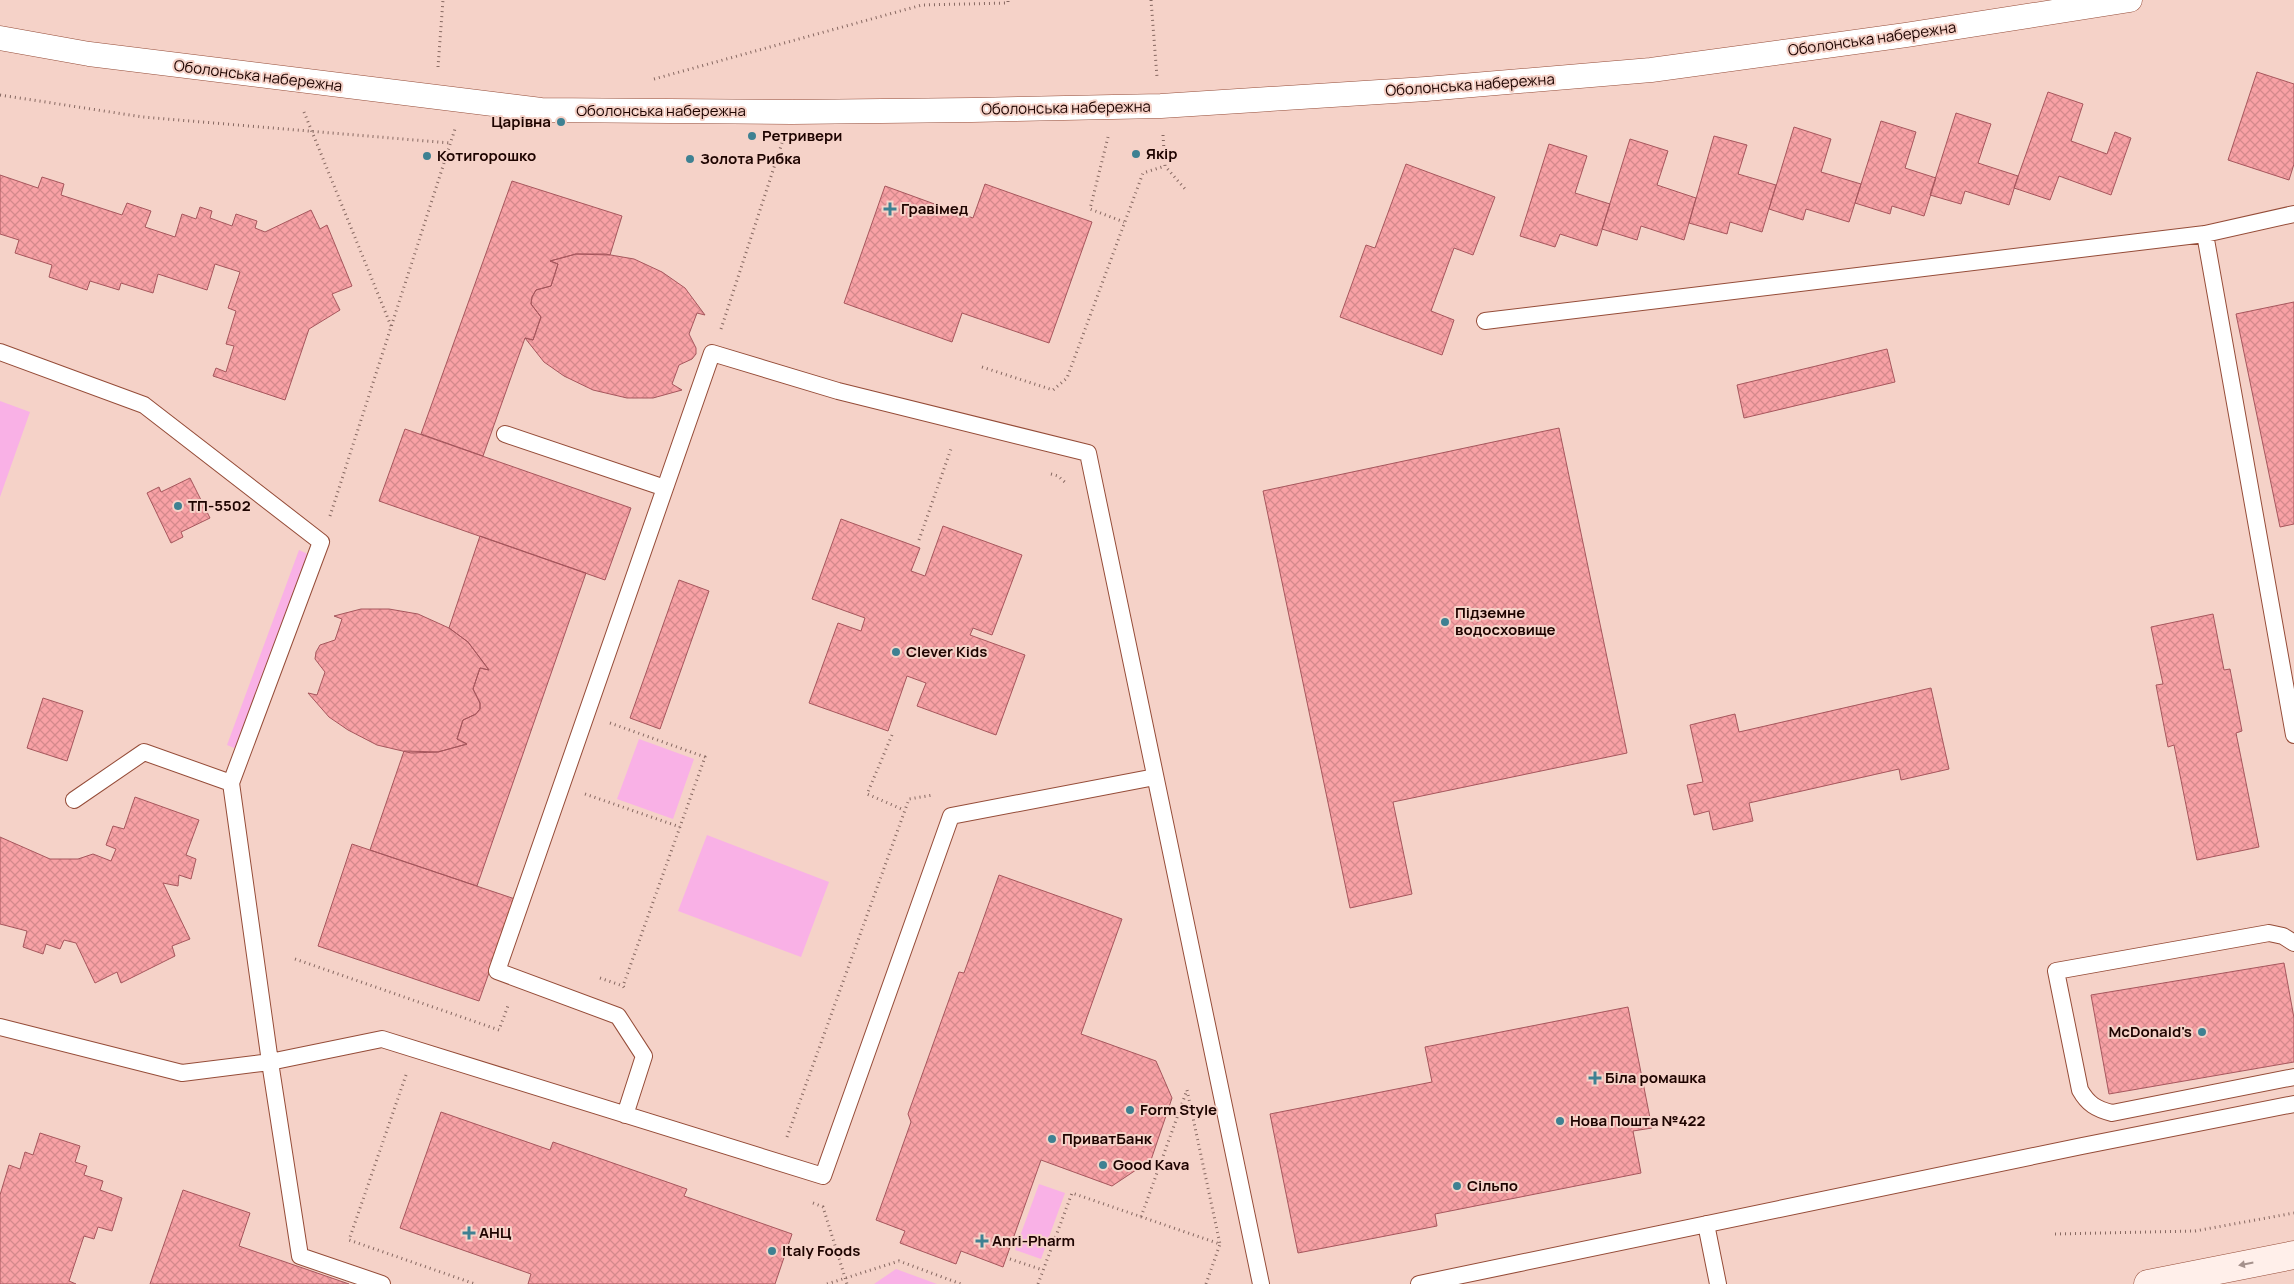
<svg xmlns="http://www.w3.org/2000/svg" width="2294" height="1284" font-family="Manrope,sans-serif">
<defs>
<pattern id="building-cross-hatch" width="8" height="8" patternUnits="userSpaceOnUse" patternTransform="scale(1.25)"><rect width="8" height="8" fill="#f8a1a5"/><path d="M0 0l8 8M0 8l8-8" fill="none" stroke="#d4898c"/></pattern>
</defs>
<rect width="100%" height="100%" fill="#f5d2c8"/>
<path fill="#f9b1e6" d="M0 401 30 412 0 497Z
M299 550 310 555 239 750 227 745Z
M639 739 694 759 673 819 617 799Z
M707 835 829 882 801 957 678 911Z
M1039 1184 1065 1193 1041 1259 1015 1250Z
M896 1269 937 1284H874Z"/>
<path fill="url(#building-cross-hatch)" stroke="#a6575d" d="M2257 72 2294 84V164L2289 180 2228 160Z
M2048 92 2083 104 2071 141 2107 154 2115 132 2131 138 2111 195 2059 176 2050 200 2014 188Z
M1956 113 1991 124 1978 163 2018 176 2009 205 1965 191 1961 204 1930 195Z
M1881 121 1916 132 1905 168 1936 178 1924 216 1892 206 1890 214 1855 203Z
M1794 127 1831 139 1821 172 1861 184 1849 222 1806 209 1803 220 1769 209Z
M1714 136 1747 145 1738 174 1776 185 1762 232 1730 222 1727 234 1689 223Z
M1630 139 1668 151 1657 185 1696 198 1684 240 1641 226 1637 240 1602 229Z
M1549 144 1587 156 1575 193 1610 204 1597 246 1560 234 1555 247 1520 236Z
M1406 164 1495 197 1473 255 1454 248 1431 311 1454 320 1442 355 1340 317 1366 245 1375 248Z
M0 175 38 188 42 177 64 184 61 195 122 215 127 203 151 211 145 227 175 237 182 214 196 219 200 207 212 211 210 218 232 226 236 214 257 221 255 228 265 232 311 210 320 229 327 225 352 286 332 294 340 310 309 329 285 400 213 376 216 368 226 372 234 346 226 344 236 311 228 308 240 272 215 264 207 290 158 274 153 293 121 283 119 290 90 281 87 290 49 277 52 265 15 253 19 240 0 234Z
M512 181 622 216 610 255 576 254 550 261 558 264 551 286 536 290 532 297 531 304 541 317 533 340 525 338 483 456 421 434Z
M985 184 1092 222 1049 343 962 313 952 342 844 303 885 186 973 218Z
M576 254H605L634 259 662 272 685 288 705 315 697 313 689 334 696 348V354L692 359 679 365 672 384 682 390 653 398H627L593 390 564 376 544 362 525 338 533 340 541 317 531 304 532 297 536 290 551 286 558 264 550 261Z
M2294 302V524L2280 527 2236 314Z
M1887 349 1895 382 1744 418 1737 385Z
M1559 428 1627 753 1393 802 1412 894 1350 908 1263 491Z
M405 429 631 508 605 580 379 501Z
M190 478 210 518 181 532 183 537 171 543 147 493 159 487 161 492Z
M841 519 920 548 911 571 925 576 943 526 1022 555 992 635 973 628 970 635 1025 655 996 735 917 706 926 683 907 676 888 731 809 703 838 623 861 631 865 618 812 599Z
M480 536 586 573 477 886 370 850 404 751 438 752 467 744 457 739 463 720 476 714 480 709V703L473 689 480 668 489 670 468 642 449 628Z
M679 580 709 591 660 729 630 718Z
M361 609H389L418 614 449 628 468 642 489 670 480 668 473 689 480 703V709L476 714 463 720 457 739 467 744 438 752 411 753 377 745 348 730 329 717 308 693 317 695 325 672 315 659 316 652 320 645 335 640 342 619 334 616Z
M2213 614 2224 670 2230 669 2242 731 2236 733 2259 847 2197 860 2174 745 2168 747 2156 685 2163 684 2151 627Z
M1931 688 1949 769 1901 780 1899 769 1749 803 1753 821 1713 830 1709 811 1694 815 1687 785 1703 782 1690 725 1735 714 1739 732Z
M43 698 83 711 67 761 27 748Z
M135 797 199 820 186 855 196 859 191 879 179 875 178 886 163 883 190 939 172 946 175 956 121 983 117 972 95 983 76 943 64 940 60 949 46 944 43 954 23 947 27 931 0 924V837L50 859H78L93 854 111 861 116 849 106 845 113 826 124 829Z
M352 844 515 899 479 1001 318 946Z
M999 875 1122 919 1081 1034 1156 1061 1172 1098 1151 1160 1112 1186 1041 1160 1003 1267 961 1251 956 1264 900 1243 905 1231 876 1220 911 1122 908 1114 959 972 964 973Z
M2284 963 2294 1018V1062L2109 1094 2091 995Z
M1628 1007 1652 1128 1633 1131 1641 1173 1435 1214 1437 1226 1298 1253 1270 1114 1432 1082 1425 1047Z
M441 1112 550 1150 553 1142 687 1189 684 1196 792 1234 775 1284H528L531 1274 400 1228Z
M40 1133 80 1146 75 1162 87 1166 84 1175 103 1181 100 1190 122 1198 112 1231 98 1227 94 1239 84 1236 69 1281 76 1284H0V1195L9 1165 20 1169 25 1152 33 1155Z
M183 1190 250 1213 239 1246 349 1284H150Z"/>
<g fill="none" stroke-linecap="round" stroke-linejoin="round">
<defs>
<path id="service" d="M2205 234 2294 735
M1485 321 2205 234 2294 214
M0 352 144 405 321 542 231 783 270 1062 300 1256 382 1284
M505 434 665 488
M74 800 144 752 231 783
M2294 943 2283 936 2269 933 2056 971 2080 1090C2088 1104 2096 1109 2112 1113L2294 1077
M0 1027 182 1073 270 1062 382 1039 823 1176 951 816 1155 777
M625 1115 644 1056 618 1016 497 971 712 353 838 391 1088 453 1261 1284
M1706 1224 1718 1284
M1419 1284 2082 1146 2294 1104"/>
<path id="pedestrian" d="M0 38 89 54 541 110 792 112 972 110 1161 106 1426 89 1651 70 1906 35 2130 0"/>
<path id="secondary" d="M2148 1284 2294 1255"/>
</defs>
<use href="#service" stroke="#954c38" stroke-width="18"/>
<use href="#pedestrian" stroke="#954c38" stroke-width="25"/>
<use href="#secondary" stroke="#954c38" stroke-width="29"/>
<path stroke="#866861" stroke-width="3" stroke-dasharray="1 4" stroke-linecap="butt" d="M1151 0 1157 77
M438 67 443 0
M654 79 922 5 1008 3V0
M0 95 143 117 450 143
M304 112 391 326
M1163 135 1165 166 1185 189
M1108 137 1090 209 1124 222
M721 329 782 143
M982 367 1053 390 1067 378 1143 173 1165 166
M1051 474 1058 476 1067 484
M330 516 455 129
M919 540 952 446
M610 723 705 757 623 986
M892 735 867 794 904 810
M585 794 680 827
M295 959 499 1030 509 1003
M600 978 623 986 626 990
M406 1075 349 1240 475 1284
M787 1137 909 799 933 795
M813 1203 823 1207 847 1284
M2055 1234 2195 1231 2294 1213
M1010 1259 1043 1270
M827 1284 899 1261 961 1284
M1038 1284 1072 1193 1220 1244 1187 1090 1141 1217
M1206 1284 1220 1244"/>
<use href="#service" stroke="#fff" stroke-width="16"/>
<use href="#pedestrian" stroke="#fff" stroke-width="24"/>
<use href="#secondary" stroke="#ffefea" stroke-width="28"/>
</g>
<defs><path id="oneway-solid" d="M-6-.8H1V-3.2L6.5 0L1 3.2V.8H-6Z" transform="scale(1.25)"/></defs>
<use fill="#a5918c" href="#oneway-solid" transform="translate(2246 1264) rotate(169)"/>
<g fill="#3e8192" stroke="#f5d2c8" stroke-width="2">
<circle cx="561" cy="122" r="5"/>
<circle cx="752" cy="136" r="5"/>
<circle cx="1136" cy="154" r="5"/>
<circle cx="427" cy="156" r="5"/>
<circle cx="690" cy="159" r="5"/>
<path d="M887.5 201.5h5v5h5v5h-5v5h-5v-5h-5v-5h5z"/>
<circle cx="178" cy="506" r="5"/>
<circle cx="1445" cy="622" r="5"/>
<circle cx="896" cy="652" r="5"/>
<circle cx="2202" cy="1032" r="5"/>
<path d="M1592.5 1070.5h5v5h5v5h-5v5h-5v-5h-5v-5h5z"/>
<circle cx="1130" cy="1110" r="5"/>
<circle cx="1560" cy="1121" r="5"/>
<circle cx="1052" cy="1139" r="5"/>
<circle cx="1103" cy="1165" r="5"/>
<circle cx="1457" cy="1186" r="5"/>
<path d="M466.5 1225.5h5v5h5v5h-5v5h-5v-5h-5v-5h5z"/>
<path d="M979.5 1233.5h5v5h5v5h-5v5h-5v-5h-5v-5h5z"/>
<circle cx="772" cy="1251" r="5"/>
</g>
<g text-anchor="middle" stroke-width="4" stroke-linejoin="round" paint-order="stroke">
<g font-size="15" fill="#1e0400" stroke="#f5d2c8">
<text transform="translate(1872 39) rotate(-8)" y="5">Оболонська набережна</text>
<text transform="translate(258 76) rotate(7)" y="5">Оболонська набережна</text>
<text transform="translate(1470 85) rotate(-4)" y="5">Оболонська набережна</text>
<text transform="translate(1066 108) rotate(-1)" y="5">Оболонська набережна</text>
<text x="661" y="116">Оболонська набережна</text>
</g>
<g font-size="15" font-weight="bold" fill="#1e0400" stroke="#f5d2c8" text-anchor="start">
<text x="551" y="127" text-anchor="end">Царівна</text>
<text x="762" y="141">Ретривери</text>
<text x="1146" y="159">Якір</text>
<text x="437" y="161">Котигорошко</text>
<text x="700" y="164">Золота Рибка</text>
<text x="901" y="214">Гравімед</text>
<text x="188" y="511">ТП-5502</text>
<text x="1455" y="618">Підземне<tspan x="1455" dy="17">водосховище</tspan></text>
<text x="906" y="657">Clever Kids</text>
<text x="2192" y="1037" text-anchor="end">McDonald's</text>
<text x="1605" y="1083">Біла ромашка</text>
<text x="1140" y="1115">Form Style</text>
<text x="1570" y="1126">Нова Пошта №422</text>
<text x="1062" y="1144">ПриватБанк</text>
<text x="1113" y="1170">Good Kava</text>
<text x="1467" y="1191">Сільпо</text>
<text x="479" y="1238">АНЦ</text>
<text x="992" y="1246">Anri-Pharm</text>
<text x="782" y="1256">Italy Foods</text>
</g>
</g>
</svg>
